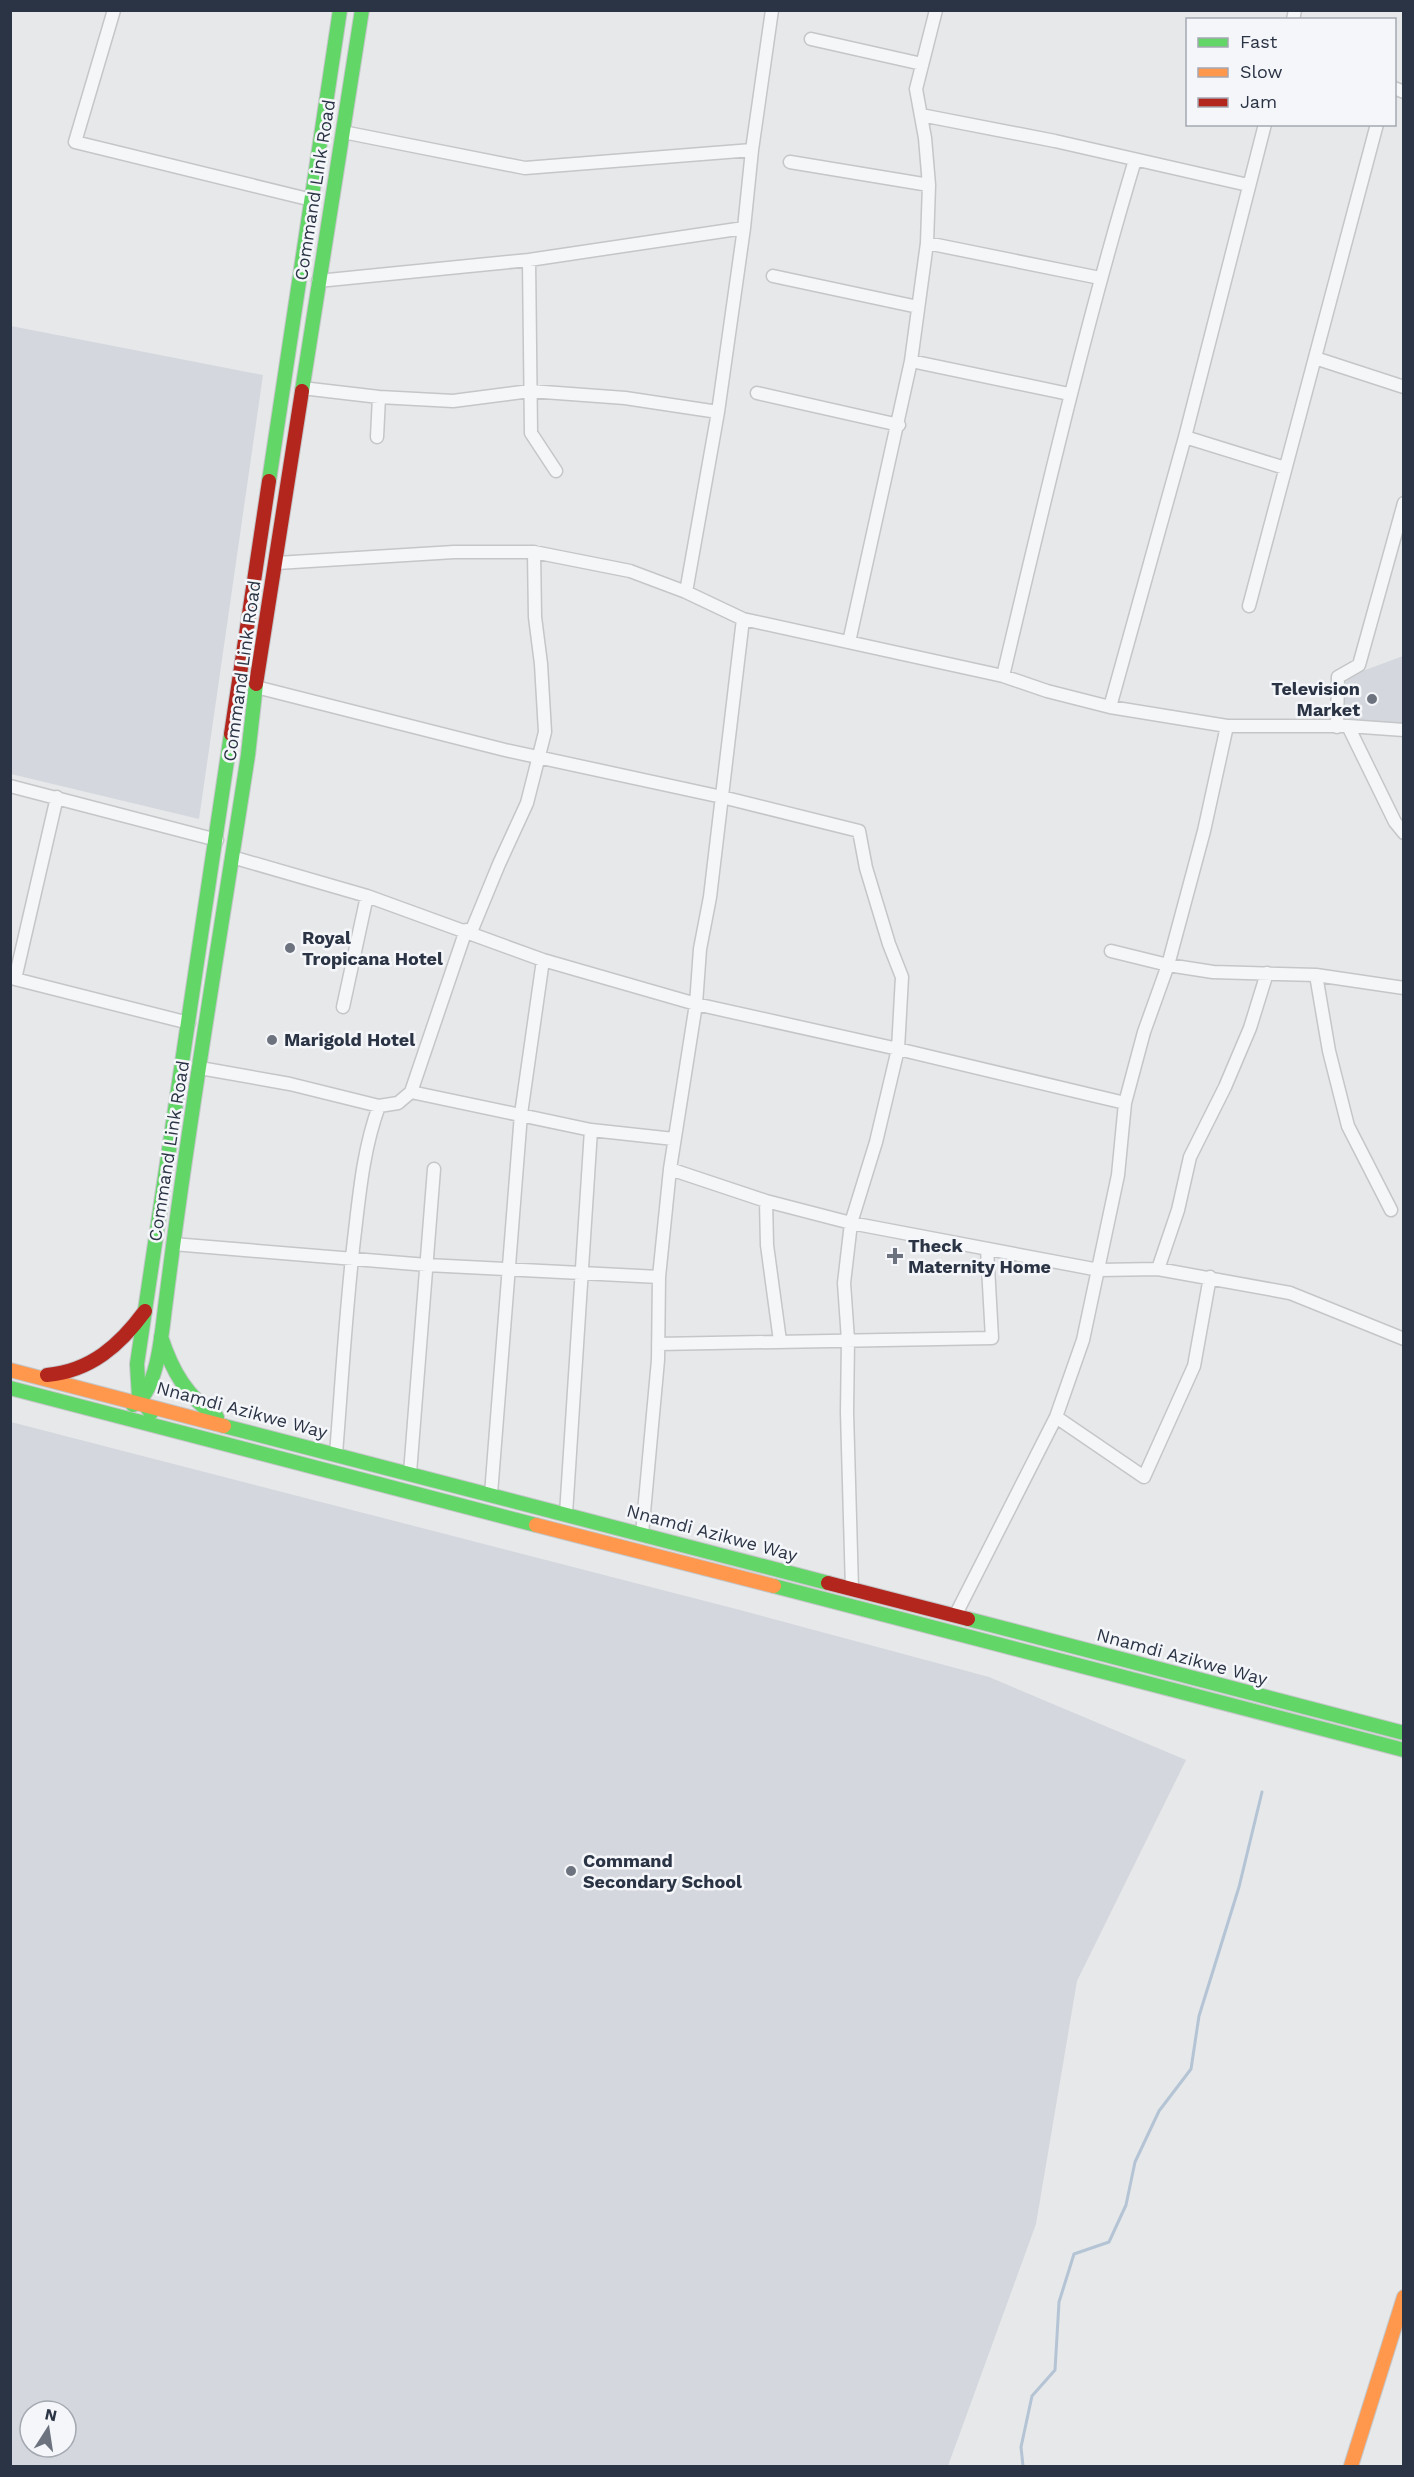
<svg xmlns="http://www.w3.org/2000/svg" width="1414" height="2477" font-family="'Work Sans',sans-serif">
<rect width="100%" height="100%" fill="#e6e8ea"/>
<path fill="#d4d7dd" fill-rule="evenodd" d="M11 326 263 375 199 819 11 774Z
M1403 656V726L1338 721 1344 678Z
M11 1422 740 1610 989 1677 1186 1760 1077 1981 1036 2224 948 2466H11ZM30 2411H66V2447H30Z"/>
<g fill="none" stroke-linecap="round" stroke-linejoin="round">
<path stroke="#b4c4d5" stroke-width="3" d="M1023 2466 1021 2447 1032 2396 1055 2370 1059 2302 1074 2254 1109 2242 1126 2205 1135 2162 1159 2111 1191 2069 1199 2016 1239 1887 1262 1792"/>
<defs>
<path id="street" d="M114 10 75 142 312 200
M1293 20 1295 10
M811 39 922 64
M1394 88 1404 92
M921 115 1055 141 1248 185
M343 132 525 168 752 150
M790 162 929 185
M927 243 1100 278
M529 260 531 433 556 471
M773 276 918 307
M318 281 529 260 744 228
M1315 358 1404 387
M911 361 1069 394
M302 388 379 397 453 401 530 391 625 398 718 412
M757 393 899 425
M377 437 379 397
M1185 437 1285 468
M277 563 454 552H534L630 571 686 592 743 619 1003 676 1047 691 1110 707 1227 726H1348L1404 730
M686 592 718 412 744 228 752 150 772 10
M1249 606 1377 124
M849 642 911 361 927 243 929 185 925 138 916 89 936 10
M1003 676C1044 503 1084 330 1135 160
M256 687 505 750 722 797 859 831 866 868 889 944 902 977 898 1049 876 1142 851 1223 844 1283 848 1340 847 1412 852 1589
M1110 707 1185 437 1265 124
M1348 726 1395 822 1404 833
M1337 727 1338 677 1359 665 1404 503
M10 786 217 840
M57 797 15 979 189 1023
M232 857 367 896 543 960 696 1004 898 1049 1125 1103
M471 932 499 864 527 803 545 732 541 664 535 617 534 552
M1111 951 1168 965 1213 972 1316 975 1404 988
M1316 975 1329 1051 1348 1126 1391 1210
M343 1007 367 896
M200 1068 290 1084 379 1106 398 1103 411 1092 466 930
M411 1092 591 1130 674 1139
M670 1169 766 1201 851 1223 1099 1270 1158 1269 1290 1293 1404 1339
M766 1201 767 1245 780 1341
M173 1244 427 1265 659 1277
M1158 1269 1178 1210 1190 1157 1225 1087 1250 1028 1267 973
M658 1344 992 1338 987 1249
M1056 1417 1144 1477 1194 1366 1210 1277
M336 1454C342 1380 346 1305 355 1231 360 1188 364 1147 379 1106
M410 1473 434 1169
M491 1494 521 1114 543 960
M566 1514 591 1130
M642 1534 658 1360 659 1277 670 1169 696 1004 700 949 710 897 743 619
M955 1616 1056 1417 1083 1340 1118 1175 1125 1103 1144 1032 1168 965 1204 831 1227 726"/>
<path id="fast" d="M302 391 362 10
M269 481 340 10
M161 1337C172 1371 187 1397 217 1417
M10 1388 536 1525
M133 1405C159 1392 162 1327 166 1300 189 1118 220 937 248 755L256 684
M151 1413 139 1397 137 1364 231 734
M224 1426 828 1583
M774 1586 1404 1750
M968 1619 1404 1733"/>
<path id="slow" d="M10 1370 224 1426
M536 1525 774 1586
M1351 2466 1404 2297"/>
<path id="jam" d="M256 684 302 391
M231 734 269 481
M47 1375C91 1371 120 1345 145 1311
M828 1583 968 1619"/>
</defs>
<use href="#street" stroke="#c4c6c8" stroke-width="15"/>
<use href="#fast" stroke="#c4c6c8" stroke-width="16"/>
<use href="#slow" stroke="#c4c6c8" stroke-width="16"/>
<use href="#jam" stroke="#c4c6c8" stroke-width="16"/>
<use href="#street" stroke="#f5f6f7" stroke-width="12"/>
<use href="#fast" stroke="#63d668" stroke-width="14"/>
<use href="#slow" stroke="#ff974d" stroke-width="14"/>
<use href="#jam" stroke="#b3261e" stroke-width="14"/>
</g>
<g fill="#6c737f" stroke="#f4f6f9" stroke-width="2">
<circle cx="1372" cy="699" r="6"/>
<circle cx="290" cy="948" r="6"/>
<circle cx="272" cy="1040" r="6"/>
<path d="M892 1247h6v6h6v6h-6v6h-6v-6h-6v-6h6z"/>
<circle cx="571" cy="1871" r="6"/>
</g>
<g text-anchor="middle" stroke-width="5" stroke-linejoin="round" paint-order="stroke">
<g font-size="18" fill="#2b3445" stroke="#f4f6f9">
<text transform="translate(315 190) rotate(-81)" y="6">Command Link Road</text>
<text transform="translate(242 671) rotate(-82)" y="6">Command Link Road</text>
<text transform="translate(169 1151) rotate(-81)" y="6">Command Link Road</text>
<text transform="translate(242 1410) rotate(15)" y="6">Nnamdi Azikwe Way</text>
<text transform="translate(712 1533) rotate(15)" y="6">Nnamdi Azikwe Way</text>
<text transform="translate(1182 1657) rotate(15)" y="6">Nnamdi Azikwe Way</text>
</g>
<g font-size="18" font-weight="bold" fill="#2b3445" stroke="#f4f6f9" text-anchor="start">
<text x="1360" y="695" text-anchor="end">Television<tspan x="1360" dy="21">Market</tspan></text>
<text x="302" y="944">Royal<tspan x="302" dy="21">Tropicana Hotel</tspan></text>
<text x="284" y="1046">Marigold Hotel</text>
<text x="908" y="1252">Theck<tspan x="908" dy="21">Maternity Home</tspan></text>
<text x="583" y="1867">Command<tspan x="583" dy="21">Secondary School</tspan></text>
</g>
</g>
<rect width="1414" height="2477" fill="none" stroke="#2b3445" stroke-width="24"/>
<rect x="1186" y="18" width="210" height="108" fill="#f4f6f9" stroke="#a4a8b1" stroke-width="1.5"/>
<rect x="1198" y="38" width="30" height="9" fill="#63d668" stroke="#a4a8b1" stroke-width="1.5"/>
<text x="1240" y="48" font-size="18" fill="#2b3445">Fast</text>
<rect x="1198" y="68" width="30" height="9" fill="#ff974d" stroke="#a4a8b1" stroke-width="1.5"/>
<text x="1240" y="78" font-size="18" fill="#2b3445">Slow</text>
<rect x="1198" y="98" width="30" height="9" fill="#b3261e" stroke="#a4a8b1" stroke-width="1.5"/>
<text x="1240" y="108" font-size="18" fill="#2b3445">Jam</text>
<g transform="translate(48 2429) rotate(12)"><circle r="28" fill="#f4f6f9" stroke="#a4a8b1" stroke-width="1.5"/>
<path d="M0-4.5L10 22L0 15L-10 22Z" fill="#6c737f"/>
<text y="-9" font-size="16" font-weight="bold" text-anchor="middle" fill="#2b3445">N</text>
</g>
</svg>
